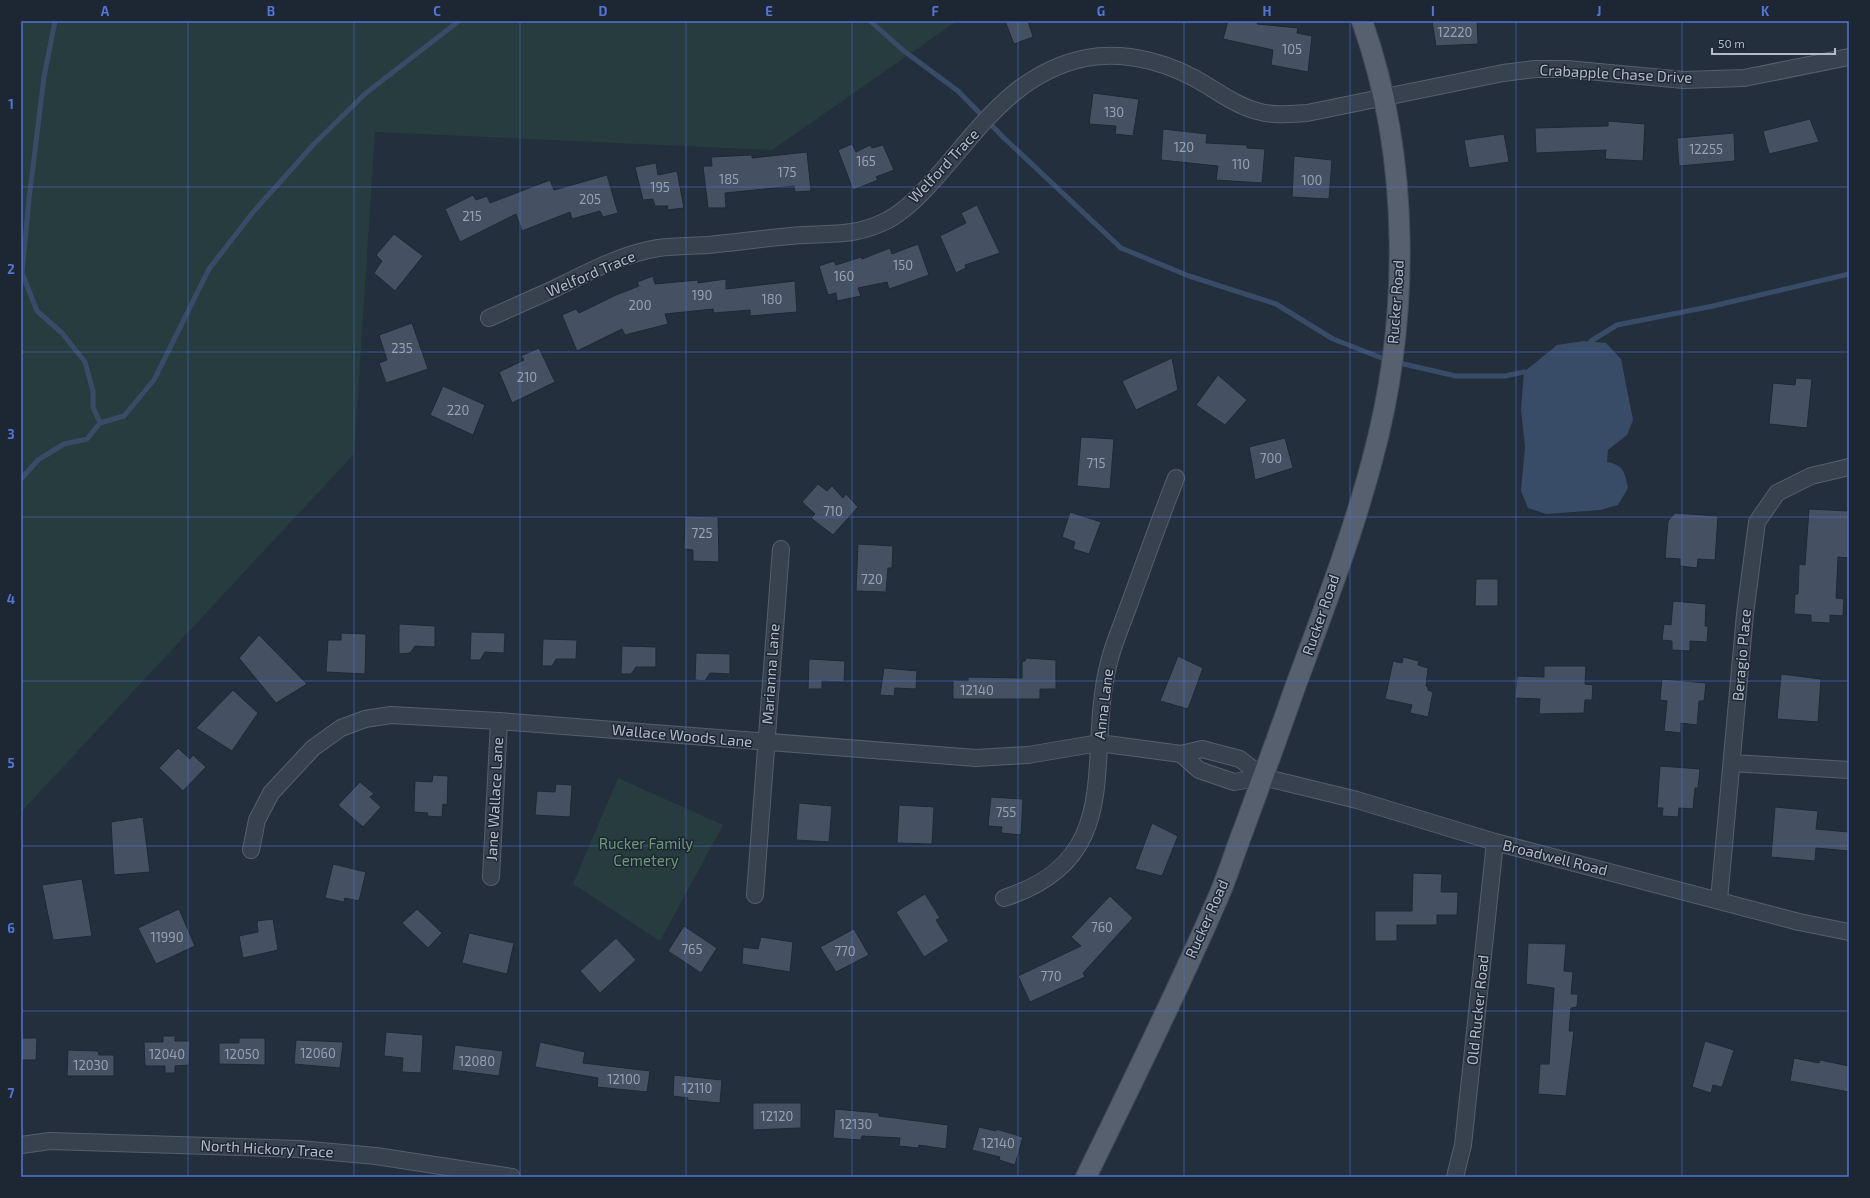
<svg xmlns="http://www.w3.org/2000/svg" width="1870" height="1198" font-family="'Exo 2',sans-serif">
<rect width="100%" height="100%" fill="#242f3e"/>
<path fill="#263c3f" d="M21 21H957L772 150 375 132 354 454 21 812Z
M618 778 723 825 660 941 573 884Z"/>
<path fill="#394c67" d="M1584 341 1606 343 1621 359 1633 420 1627 435 1608 450 1607 462C1624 465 1625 473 1628 488L1618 505 1600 510 1546 514 1528 508 1521 491 1525 447 1521 409 1524 372 1557 345Z"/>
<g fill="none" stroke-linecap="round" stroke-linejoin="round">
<path stroke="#394c67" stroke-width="5" d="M55 21 44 77 29 199 22 273 37 311 62 333 85 362 93 391V407L100 423
M870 21 904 51 958 91 1003 137 1121 248 1189 276 1276 304 1333 339 1387 360
M1591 341 1617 325 1713 306 1849 274
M1395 362 1456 376H1505L1524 372
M21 479 38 460 64 444 87 439 100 423 124 416 154 380 209 269 254 211 314 144 366 93 459 21"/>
</g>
<path fill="#455162" stroke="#1f2835" d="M1005 21H1028L1033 37 1014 44Z
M1228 21H1258L1257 24 1298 28 1297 33 1312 36 1308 72 1271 65 1273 50 1223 39Z
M1432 21H1477L1478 44 1436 46Z
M1093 93 1139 99 1133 136 1115 134 1116 126 1089 124Z
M1810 119 1819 142 1769 154 1763 131Z
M1608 121 1645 124 1643 161 1605 159 1606 150 1536 153 1535 128 1608 126Z
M1163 129 1207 134 1206 143 1247 145V148L1265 149 1262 183 1216 180 1218 166 1161 160Z
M1734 133 1735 161 1679 166 1677 138Z
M1504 134 1509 162 1469 168 1464 140Z
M852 144 856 152 870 145 872 148 883 145 894 170 876 177 878 180 853 190 838 150Z
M807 152 811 191 795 192 794 186 725 193 726 208H708L703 166H712L711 157 752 155V158Z
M1294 156 1332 160 1329 199 1292 197Z
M656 163 658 175 677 171 684 208 667 210 668 206H655L653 199 643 200 635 167Z
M607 175 618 213 603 217 600 211 572 219 570 212 522 231 516 214 460 242 445 209 473 195 476 200 487 196 490 203 550 180 554 190Z
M977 205 1000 253 965 265 966 268 956 273 940 236 966 223 961 213Z
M394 234 423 256 395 291 374 273 382 261 376 255Z
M918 244 929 275 889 289 887 282 858 288 861 296 837 301 836 293 828 295 819 266 834 261 836 265 861 257 862 259 890 248 892 254Z
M653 276 655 284 698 280V283L726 279V289L795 281 797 312 750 316V310L714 313 713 309 665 314 668 324 625 335 622 329 577 351 562 315 576 309 579 313 616 295 639 286 637 282Z
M412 323 428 369 386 383 379 363 387 360 379 335Z
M539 348 555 382 512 403 499 372 524 360 521 356Z
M1172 358 1178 390 1136 410 1122 381Z
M1218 375 1247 400 1225 425 1196 405Z
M1796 378 1812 379 1807 428 1769 424 1773 383 1795 385Z
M443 386 485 405 473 435 430 415Z
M1081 437 1114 439 1110 489 1077 486Z
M1285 438 1293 468 1255 480 1249 447Z
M818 484 827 491 832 486 843 498 846 494 858 507 833 535 811 518 815 514 802 502Z
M1809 509 1849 511V558L1838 557 1836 598 1844 599 1843 616 1830 615V623L1811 622V615L1794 614 1795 594H1798L1799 564 1805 565Z
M1070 512 1101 522 1089 554 1073 549 1075 542 1062 537Z
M1675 513 1718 516 1715 560 1698 559 1697 568 1680 566V559L1665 558 1668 521Z
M685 516 718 517 719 562 693 561V550L684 549Z
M858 544 893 546 892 568H888L886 592 856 591Z
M1476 579H1498V606H1475Z
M1673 601 1706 604 1705 626H1708L1707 642 1690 641V651L1672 650V641L1662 640 1664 624 1671 625Z
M399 624 435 626V647L415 646 410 653 399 654Z
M471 632 505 633 504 653 485 652 480 660H470Z
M341 633 366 634 365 674 326 672 328 640H341Z
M259 635 307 684 276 703 239 658Z
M543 639 577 640 576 659H556L552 666H542Z
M622 646 656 647V667H636L631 674H621Z
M696 653 730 654V674L710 673 705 681 695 680Z
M1178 656 1203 668 1188 709 1160 701Z
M1403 657 1419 661 1418 665 1428 668 1426 686 1428 687V690L1433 692 1428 717 1410 713 1412 705 1385 699 1393 661 1402 663Z
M1026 658 1056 660V689H1040V699H953V680L968 681V677L1022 678V662L1025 661Z
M809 659 845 661 844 682 822 681V689H808Z
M1544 666H1586L1585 684 1593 685 1592 700H1585L1584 713 1539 714 1540 699 1515 698 1517 676 1544 677Z
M884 668 917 671 916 689 895 688 894 696 880 695Z
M1781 674 1821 679 1818 722 1777 719Z
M1662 679 1706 683 1704 701H1699L1697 725 1681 723V733L1664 731 1667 701 1660 700Z
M233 690 258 713 232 751 196 728Z
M178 748 190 759 193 755 206 767 183 791 159 768Z
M1660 766 1700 769 1698 788H1695L1693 809 1679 808 1678 817 1662 816 1663 808H1657Z
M433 775 448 776 447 805 443 804 442 817 427 816 428 813 414 812 415 781 432 782Z
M360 782 374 794 370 797 381 807 363 827 338 805Z
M556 784 572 785 570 817 535 815 537 791 555 792Z
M991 797 1023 799 1021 835 1001 833 1002 827 988 826Z
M799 803 832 806 829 842 796 840Z
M899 805 934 807 932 844 897 843Z
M1775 807 1818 811 1816 829 1849 832V851L1816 848 1815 861 1771 857Z
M143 817 150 872 114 875 111 822Z
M1152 823 1178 836 1162 876 1135 869Z
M333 864 366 872 359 901 345 898 344 902 325 898Z
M1413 873 1442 874 1441 892H1458L1457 915H1437V925H1397V941H1375V911H1412Z
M82 879 92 936 53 940 42 885Z
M925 894 940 918 936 920 949 941 924 957 896 912Z
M1110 896 1133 918 1083 973 1085 977 1030 1002 1018 976 1081 946 1071 937Z
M179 909 195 946 156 964 138 928Z
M417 909 442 933 428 948 402 923Z
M273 919 278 950 243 958 239 936 258 932 257 921Z
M684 926 717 948 701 973 668 951Z
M854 929 869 955 836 972 820 947Z
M469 933 514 943 507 974 462 963Z
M761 937 793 942 790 972 742 964 743 947 758 949Z
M616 938 636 960 600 993 580 971Z
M1528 943 1566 944 1564 971 1573 972 1571 994H1578L1577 1007 1571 1008 1569 1031H1574L1566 1096 1538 1094 1540 1064H1549L1554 988 1526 984Z
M386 1032 423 1035 421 1073 402 1072 403 1058 384 1056Z
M163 1036H175V1041H190L189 1065 175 1066V1073H165V1066H145L144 1042H163Z
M21 1038H37L36 1060H21Z
M239 1038H265V1065L219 1064V1043H239Z
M296 1040 343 1042 340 1068 294 1064Z
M1705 1041 1734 1050 1722 1087 1713 1085 1711 1093 1692 1087Z
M540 1042 585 1052 583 1063 650 1071 647 1092 597 1087 598 1078 535 1067Z
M455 1045 503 1051 499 1076 452 1070Z
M68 1050 98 1051 99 1055H114V1076H67Z
M1794 1058 1819 1063 1820 1060 1849 1066V1092L1790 1081Z
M674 1075 722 1080 720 1103 687 1100 688 1098 673 1096Z
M753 1103H801V1128L753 1130Z
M835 1109 879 1113V1116L948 1125 946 1149 919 1145 918 1148 899 1146 900 1138 862 1136 861 1140 833 1138Z
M979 1127 996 1131V1129L1023 1137 1015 1165 999 1160 1000 1157 972 1150Z"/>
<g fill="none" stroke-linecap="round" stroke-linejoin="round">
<defs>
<path id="minor" d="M489 318C511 308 534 298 556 288 588 272 622 254 658 248 675 246 691 246 708 245 740 242 772 237 804 235 838 233 856 236 888 220 908 209 924 191 939 174 982 125 1017 72 1086 58 1128 50 1173 64 1208 86 1224 96 1239 106 1257 111 1272 116 1291 114 1307 113L1503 73 1535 69H1567L1684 80 1744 78 1849 57
M1181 754 1199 770 1234 782 1263 777
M1732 763 1849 770
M251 850 257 820 271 793 313 748 341 728 365 719 391 715 499 721 976 758 1028 755 1099 743 1181 754 1202 749 1240 759 1263 777 1357 800 1495 842 1799 922 1849 932
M491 877 499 721
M755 895 781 549
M1004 898C1129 858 1084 758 1109 662 1114 642 1123 622 1130 602 1145 561 1160 519 1176 478
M1719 900 1745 614 1757 522 1777 493 1811 476 1849 467
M21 1145 50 1141 299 1149 376 1156 512 1177
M1455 1177 1463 1145 1495 842"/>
<path id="major" d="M1086 1177C1131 1085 1176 994 1217 900 1227 878 1234 854 1243 831 1260 785 1277 739 1293 693 1321 617 1351 540 1372 461 1410 321 1411 159 1362 21"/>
</defs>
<use href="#minor" stroke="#565f6c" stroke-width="18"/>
<use href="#major" stroke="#414a57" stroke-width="22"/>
<use href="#minor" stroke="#38414e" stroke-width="16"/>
<use href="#major" stroke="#56606e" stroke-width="20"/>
</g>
<path fill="none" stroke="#5274d3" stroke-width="1" stroke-opacity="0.55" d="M188 21V1177M354 21V1177M520 21V1177M686 21V1177M852 21V1177M1018 21V1177M1184 21V1177M1350 21V1177M1516 21V1177M1682 21V1177M21 187H1849M21 352H1849M21 517H1849M21 681H1849M21 846H1849M21 1011H1849"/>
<g text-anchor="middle" stroke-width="3" stroke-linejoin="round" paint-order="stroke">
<g font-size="13" fill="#98a1af">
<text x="1455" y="37">12220</text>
<text x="1292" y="54">105</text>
<text x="1114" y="117">130</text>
<text x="1184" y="152">120</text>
<text x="1706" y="154">12255</text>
<text x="866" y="166">165</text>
<text x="1241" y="169">110</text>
<text x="787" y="177">175</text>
<text x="729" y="184">185</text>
<text x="1312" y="185">100</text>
<text x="660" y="192">195</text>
<text x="590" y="204">205</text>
<text x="472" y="221">215</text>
<text x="903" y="270">150</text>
<text x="844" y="281">160</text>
<text x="702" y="300">190</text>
<text x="772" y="304">180</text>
<text x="640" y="310">200</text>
<text x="402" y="353">235</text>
<text x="527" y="382">210</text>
<text x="458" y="415">220</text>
<text x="1271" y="463">700</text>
<text x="1096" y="468">715</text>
<text x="833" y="516">710</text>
<text x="702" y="538">725</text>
<text x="872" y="584">720</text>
<text x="977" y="695">12140</text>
<text x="1006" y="817">755</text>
<text x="1102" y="932">760</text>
<text x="167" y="942">11990</text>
<text x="692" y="954">765</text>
<text x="845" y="956">770</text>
<text x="1051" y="981">770</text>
<text x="318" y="1058">12060</text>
<text x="167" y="1059">12040</text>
<text x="242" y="1059">12050</text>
<text x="477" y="1066">12080</text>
<text x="91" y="1070">12030</text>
<text x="624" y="1084">12100</text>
<text x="697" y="1093">12110</text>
<text x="777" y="1121">12120</text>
<text x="856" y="1129">12130</text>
<text x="998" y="1148">12140</text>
</g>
<g font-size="15" fill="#b4bcc9" stroke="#1d2633">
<text transform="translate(1616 74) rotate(3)" y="5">Crabapple Chase Drive</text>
<text transform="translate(944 166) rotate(-47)" y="5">Welford Trace</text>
<text transform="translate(591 274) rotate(-23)" y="5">Welford Trace</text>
<text transform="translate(1396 302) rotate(-86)" y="5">Rucker Road</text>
<text transform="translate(1321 615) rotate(-71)" y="5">Rucker Road</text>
<text transform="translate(1742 655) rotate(-85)" y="5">Beragio Place</text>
<text transform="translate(771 674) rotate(-86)" y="5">Marianna Lane</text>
<text transform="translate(1104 704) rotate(-83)" y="5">Anna Lane</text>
<text transform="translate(682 736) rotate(5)" y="5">Wallace Woods Lane</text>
<text transform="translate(495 799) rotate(-87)" y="5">Jane Wallace Lane</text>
<text transform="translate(1555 858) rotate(14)" y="5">Broadwell Road</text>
<text transform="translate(1207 919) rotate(-66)" y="5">Rucker Road</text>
<text transform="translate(1478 1010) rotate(-84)" y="5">Old Rucker Road</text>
<text transform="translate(267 1149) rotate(3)" y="5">North Hickory Trace</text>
</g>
<g font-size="15" fill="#6b9a76" stroke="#1d2633">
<text x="646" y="849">Rucker Family<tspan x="646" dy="17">Cemetery</tspan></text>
</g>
</g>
<rect width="1870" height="1198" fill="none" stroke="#1d2633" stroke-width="44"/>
<path d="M1712 48v6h123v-6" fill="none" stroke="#b4bcc9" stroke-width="2"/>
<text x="1718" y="48" font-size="12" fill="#b4bcc9" stroke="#1d2633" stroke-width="3" paint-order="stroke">50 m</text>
<rect x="22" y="22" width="1826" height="1154" fill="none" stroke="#5274d3" stroke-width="1.5"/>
<g font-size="13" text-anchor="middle" font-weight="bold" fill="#5274d3">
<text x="105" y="16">A</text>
<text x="271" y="16">B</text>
<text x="437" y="16">C</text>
<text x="603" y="16">D</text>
<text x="769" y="16">E</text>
<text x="935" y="16">F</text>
<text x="1101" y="16">G</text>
<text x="1267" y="16">H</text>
<text x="1433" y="16">I</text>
<text x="1599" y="16">J</text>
<text x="1765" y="16">K</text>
<text x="11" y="109">1</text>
<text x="11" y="274">2</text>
<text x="11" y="439">3</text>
<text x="11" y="604">4</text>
<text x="11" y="768">5</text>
<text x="11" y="933">6</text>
<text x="11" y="1098">7</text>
</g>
</svg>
